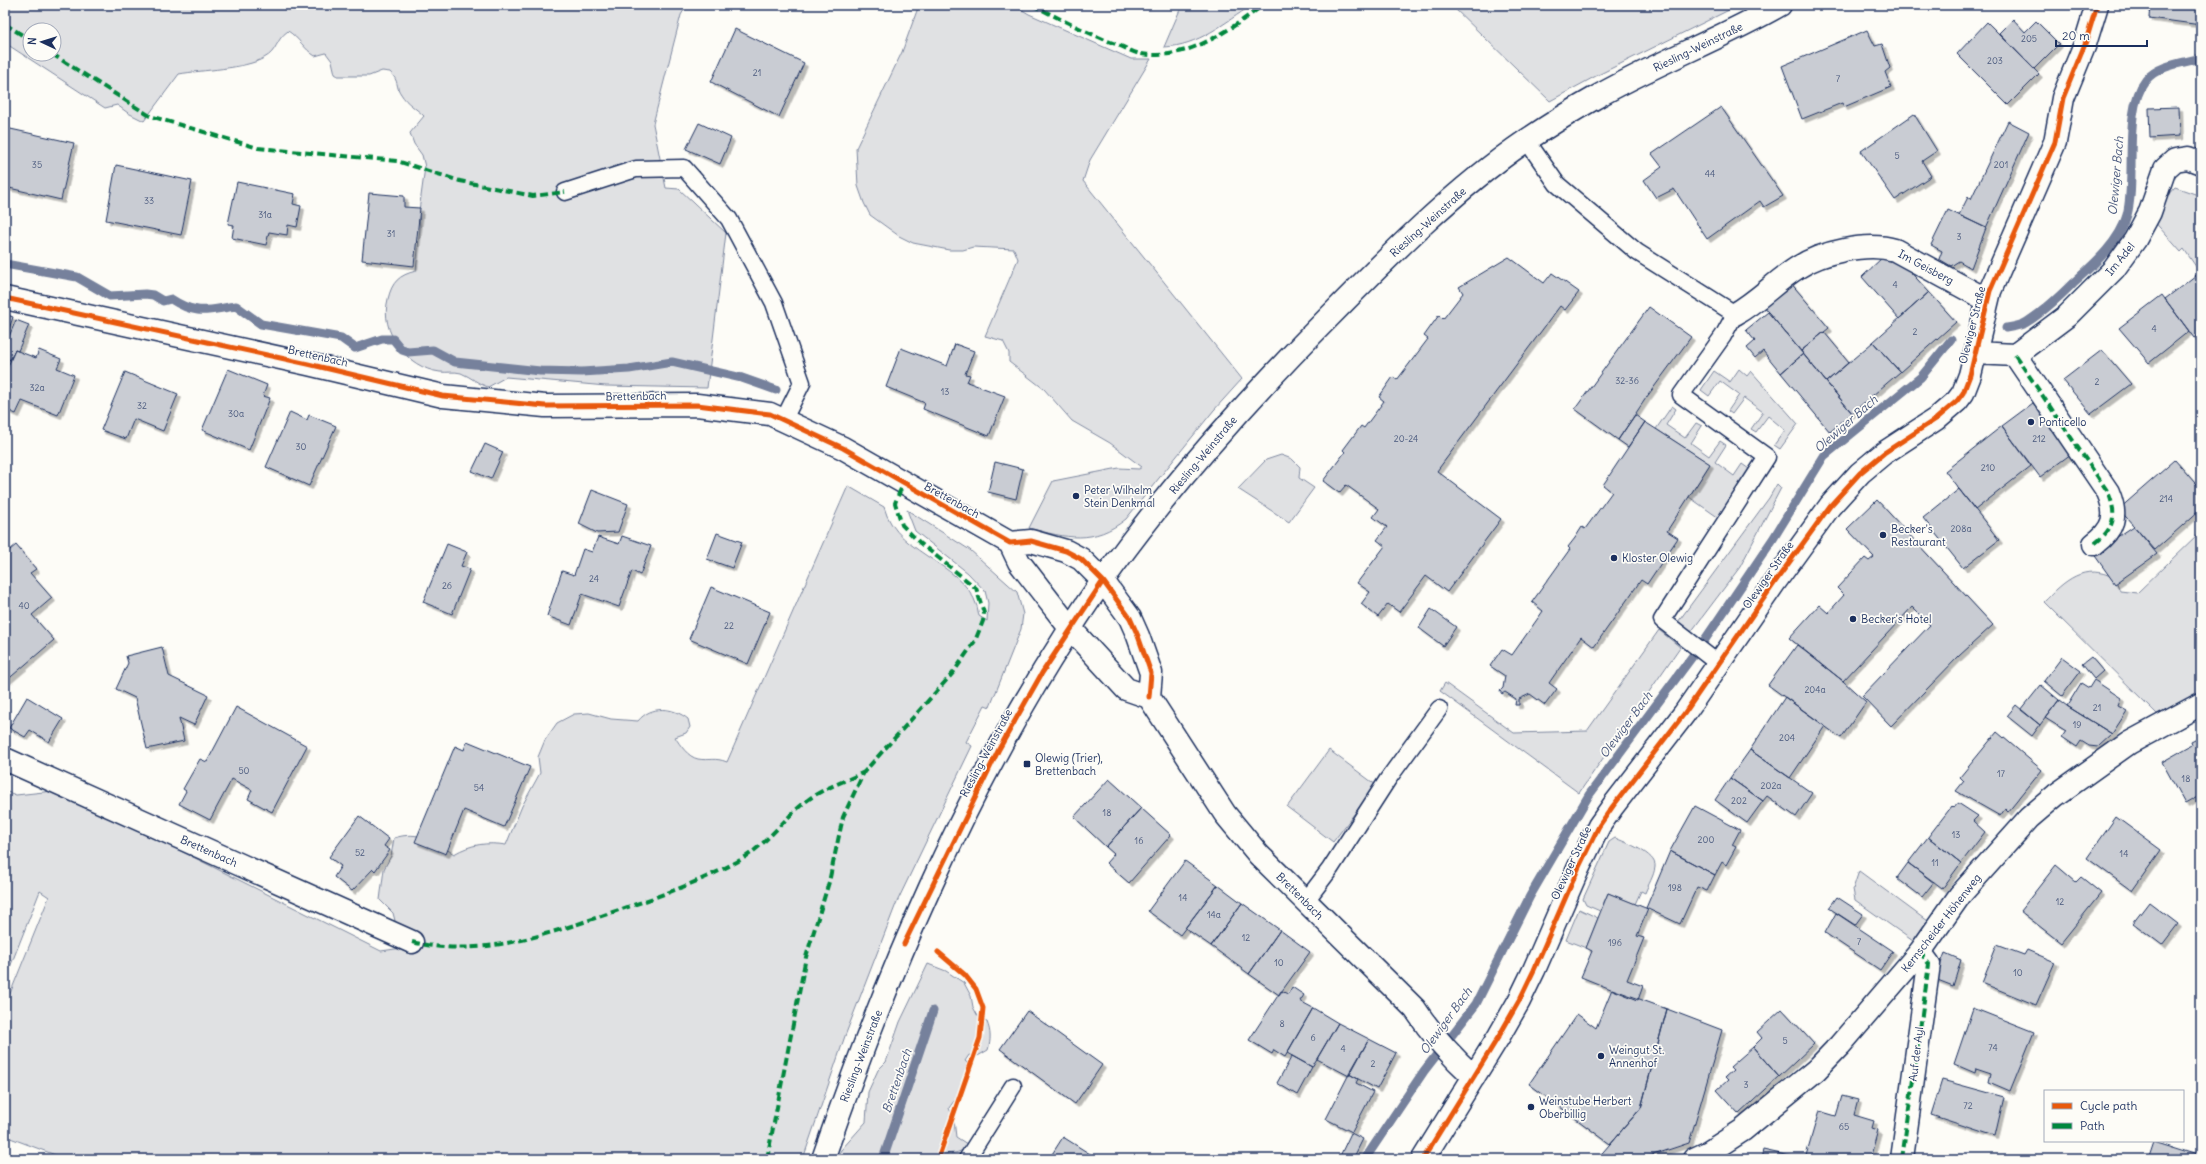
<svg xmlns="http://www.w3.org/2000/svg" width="2206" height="1164" font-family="Delius,sans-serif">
<defs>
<filter id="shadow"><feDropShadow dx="3.5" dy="3.5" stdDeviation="0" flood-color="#0004"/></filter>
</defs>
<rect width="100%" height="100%" fill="#fdfcf7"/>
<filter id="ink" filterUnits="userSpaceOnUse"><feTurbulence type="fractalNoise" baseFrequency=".025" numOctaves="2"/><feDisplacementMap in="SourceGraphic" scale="8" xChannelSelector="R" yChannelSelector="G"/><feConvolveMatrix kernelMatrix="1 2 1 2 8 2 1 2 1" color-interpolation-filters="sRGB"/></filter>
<g filter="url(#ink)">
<path fill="#e0e1e3" stroke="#7e88a0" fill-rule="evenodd" d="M5 5H687L681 15 653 124 666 188 679 189 726 233 707 388 606 386 506 377 488 387C478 384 471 377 461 373 454 371 447 373 440 372 407 368 379 332 388 299 392 282 399 275 416 271L420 227 419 211 425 167 422 155 414 144 410 133 424 116C416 108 407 104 401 94 395 86 400 82 390 72L382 71 369 76H338L335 74 332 61 326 53 315 56C304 49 299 38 288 31 275 40 278 51 264 58 245 69 201 70 179 74L144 121 128 113 117 105 105 108 5 43ZM30 30H54V54H30Z
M919 5H1014L1029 14 1131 59H1151L1090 160 1083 181 1242 379 1214 410 1126 519C1094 545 1066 538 1029 528L1053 481 1119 468 1139 469 1142 467 1110 443 1072 421 1044 389 1009 362V353L1003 341 985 336 1018 259 1014 249 973 247 963 250H949L913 243 899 236 870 215 864 203 858 186 856 148 902 52Z
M1182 5H1252C1224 23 1198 46 1164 47Z
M1451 5H1739L1596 76 1550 101Z
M2175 187 2201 196V274L2184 249 2181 252 2153 220 2164 199Z
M1739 369 1747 376 1751 371 1798 424 1780 449 1774 445 1785 430 1768 416 1756 432 1751 429 1763 412 1744 398 1732 414 1728 411 1739 395 1720 381 1709 396 1701 390 1714 371 1730 382Z
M1672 406 1676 409 1666 425 1685 438 1696 423 1702 426 1691 443 1709 456 1720 441 1726 445 1715 462 1734 476 1742 464 1749 469 1719 518 1689 497 1710 464 1656 429Z
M1281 455 1292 459 1300 467 1299 478 1314 488 1289 522 1238 489 1266 460Z
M1777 484 1781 488 1740 567 1691 632 1678 622 1769 498Z
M848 486 884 507C897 558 973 563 979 616L987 621 988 603 985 591 968 573 915 531 907 510 970 550 1017 592 1023 614 1021 629 990 707 985 705 966 742 972 746 896 904 845 1036 803 1159H66L5 1136V1006L49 897 40 891 5 980V791L16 795 53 791 153 837 381 951 402 948 393 913 380 900 384 869 391 856 394 838C419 830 434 841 454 854 471 844 487 842 506 845L522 806 540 773 538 757 545 740 557 723 574 714 589 713 611 719 638 721C651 705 673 707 688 719L690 727 686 733 675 737C680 745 688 757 698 759 709 761 715 757 727 762Z
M2201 531V695L2157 714 2044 602C2064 581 2084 562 2115 578L2120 591 2137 593Z
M1659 630 1680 647 1579 793 1440 691 1445 683 1514 733 1587 731Z
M1329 750 1376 785 1333 842 1287 807Z
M1615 838C1625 842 1657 854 1655 867 1654 876 1648 885 1645 893L1641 891 1635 904 1608 893 1600 911 1586 905 1583 899 1609 842Z
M1859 871 1927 921 1913 941 1855 900 1853 889Z
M1579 909 1598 918 1586 948 1566 940Z
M928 964 946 971 964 983 971 996 973 1007 980 1020 987 1022C991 1032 991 1040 988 1050L976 1057 969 1055 965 1061 970 1065 966 1069C969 1088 958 1094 949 1108L954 1120 956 1137 967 1144C962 1154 954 1153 943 1154L942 1159H836L841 1150 866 1122 868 1092 878 1070 886 1062 900 1022Z"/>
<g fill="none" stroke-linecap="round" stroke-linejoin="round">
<path stroke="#76819c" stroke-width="9" d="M5 264 77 277 110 296 145 294 153 295 163 301 171 299C197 316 207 310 236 306L261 324 341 338 355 348 382 339H393L402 350 408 352 433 350 455 362 540 371 582 372 629 369 672 362 742 378 776 390
M2006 328C2012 327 2021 326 2027 322 2043 312 2059 297 2073 283 2093 265 2120 242 2127 215 2137 177 2122 110 2146 80 2158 65 2183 63 2201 58
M883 1159 933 1011
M1365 1159 1424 1071 1476 1004 1530 896 1589 795 1706 638 1773 539 1824 456 1921 377 1951 340"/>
</g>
<path fill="#c9ccd3" stroke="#1b2f5e" filter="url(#shadow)" d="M2150 5H2201V25L2149 18Z
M2013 19 2025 32 2036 21 2059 44 2034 69 1999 33Z
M1987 22 2039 74 2008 105 1957 54Z
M735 29 804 63 779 117 711 82Z
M1867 30 1875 46 1882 44 1890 68 1885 72 1891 87 1844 107 1842 103 1802 119 1782 66Z
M1721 107 1783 196 1764 207 1760 201 1707 239 1674 189 1656 198 1644 180 1662 167 1652 154Z
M2179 107 2180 136 2150 138 2149 108Z
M1914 114 1937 151 1922 161 1931 176 1895 200 1861 151Z
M2008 121 2029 132 1986 228 1959 215 1968 197 1971 199Z
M699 123 731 138 720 164 686 149Z
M6 128 74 143 61 200 5 187Z
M116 165 192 181 181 235 106 220Z
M237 182 295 194 293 204 301 206 297 227 288 225 287 235 269 232 266 245 232 238 234 225 228 224Z
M369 193 404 196V207L420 208 414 266 362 260Z
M1948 210 1986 228 1971 268 1959 261 1951 266 1939 259 1942 251 1931 245Z
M1886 254 1904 265 1929 292 1899 319 1862 277Z
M1509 257 1544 283 1552 273 1579 292 1565 310 1560 306 1437 471 1501 519 1447 592 1426 576 1399 612 1388 604 1378 617 1361 604 1370 592 1357 583 1385 546 1377 540 1387 527 1373 517 1379 509 1346 485 1339 493 1323 481 1345 452 1343 450 1361 426 1364 428 1384 401 1379 397 1393 377 1397 380 1428 339 1424 336 1439 315 1443 319 1463 293 1459 287Z
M2200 272 2201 333 2194 338 2165 299Z
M1790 282 1829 328 1801 351 1762 305Z
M1929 292 1956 322 1900 372 1873 342Z
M2162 295 2189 331 2149 363 2119 328Z
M1649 307 1691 337 1646 398 1618 440 1575 409Z
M1768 312 1803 354 1781 373 1763 351 1755 358 1747 348 1755 341 1746 330Z
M5 314 13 317 5 341Z
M16 320 29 325 18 351 15 350 10 360 5 357V346Z
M1824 332 1849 362 1826 382 1801 351Z
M1873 342 1900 372 1852 413 1826 382Z
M955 344 974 351 965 374 970 375 967 382 1005 396 989 436 923 409 925 403 886 387 901 348 947 366Z
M15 350 36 358 39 350 61 359 57 368 74 375 58 415 22 401 16 414 5 409V373Z
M2102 350 2131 384 2091 414 2063 380Z
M1803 354 1852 413 1830 432 1781 373Z
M228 369 267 385 263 396 270 398 249 450 202 430Z
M125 372 178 394 163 431 134 419 126 439 101 430Z
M2037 400 2075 451 2040 477 2002 426Z
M290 412 307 420 309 415 336 426 309 486 266 467Z
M1635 415 1645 422 1628 447 1618 440Z
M1645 422 1710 464 1667 531 1678 538 1647 584 1641 580 1594 647 1581 637 1549 683 1557 689 1545 705 1530 694 1519 699V705H1515L1516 699 1505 692 1502 694 1500 691 1503 688 1505 676 1490 666 1502 649 1512 655 1543 611 1532 602 1570 549 1568 547 1575 538 1582 527 1585 529 1612 492 1603 485Z
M2002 426 2031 466 1975 510 1945 471Z
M485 444 503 452 491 479 472 471Z
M2175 460 2201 490V509L2155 550 2119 509Z
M995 462 1023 469 1016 499 988 492Z
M1959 489 1999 540 1963 568 1923 518Z
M592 490 628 504 618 532 597 533 579 524Z
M1877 500 1993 625 1959 656 1891 726 1862 696 1930 625 1912 607 1843 681 1789 638 1819 605 1828 613 1844 595 1837 588 1865 558 1869 561 1874 557 1847 529Z
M2134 526 2157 554 2115 584 2093 553Z
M717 533 742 542 732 568 707 559Z
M622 536 651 546 640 575 632 571 619 607 582 594 571 625 547 616 562 571 574 575 583 549 592 552 598 537 619 544Z
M447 544 467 552 461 566 470 569 452 614 423 602Z
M16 545 36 569 30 573 52 598 32 615 54 640 5 682V554Z
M711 587 770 612 748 664 689 639Z
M1431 609 1456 627 1443 646 1419 628Z
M1797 645 1843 681 1866 702 1841 738 1768 685Z
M162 647 169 676 208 695 194 725 179 718 184 741 147 749 135 698 116 689 128 663 126 656Z
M2062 657 2081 671 2062 696 2044 681Z
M2091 657 2103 671 2094 679 2082 664Z
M2094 680 2121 698 2118 706 2127 711 2112 734 2067 706 2081 683 2089 688Z
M2041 685 2059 700 2040 725 2021 710Z
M27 697 63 719 49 742 30 730 25 737 9 728Z
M1785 697 1825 726 1790 778 1750 750Z
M2059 700 2067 706 2112 734 2098 747 2089 746 2081 741 2077 747 2062 737 2066 731 2045 718Z
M2016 705 2040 725 2032 736 2007 716Z
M236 707 307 746 272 812 248 799 252 790 232 779 210 820 179 804 186 791 183 789 200 759 207 762Z
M1997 732 2042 770 2008 812 2005 809 2000 816 1956 791 1964 781 1960 777Z
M2201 737V795L2185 804 2162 762 2192 745 2191 742Z
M467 741 530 767 504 827 464 810 446 854 415 842 455 746 464 750Z
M1750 750 1812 793 1796 817 1767 796 1763 801 1730 778Z
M1730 778 1763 801 1747 823 1715 800Z
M1109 779 1141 808 1106 847 1074 817Z
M1958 803 1978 816 1973 821 1985 832 1961 863 1928 837 1952 806 1954 808Z
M1695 806 1740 830 1732 845 1736 847 1726 865 1722 862 1715 875 1670 851Z
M1141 808 1171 835 1129 883 1106 863 1114 854 1106 847Z
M359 816 389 839 384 846 390 850 375 871 373 869 352 891 334 877 341 866 329 857Z
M2116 817 2161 850 2132 891 2087 858Z
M1928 837 1961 863 1942 889 1908 863Z
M1670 851 1715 875 1707 891 1697 887 1680 924 1646 908Z
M1185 861 1218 885 1180 935 1148 911Z
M1908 863 1934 882 1922 897 1897 878Z
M2056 865 2076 882 2081 877 2101 893 2061 943 2020 911Z
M1218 885 1242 903 1211 946 1185 928Z
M1608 893 1648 909 1637 936 1644 938 1627 980 1643 986 1638 1000 1581 977 1592 951 1586 948Z
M1837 897 1863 914 1855 925 1829 908Z
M2149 902 2178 924 2162 945 2133 923Z
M1242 903 1280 930 1249 974 1211 946Z
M1836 913 1893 951 1880 970 1825 933Z
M1280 930 1310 952 1279 995 1249 974Z
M1997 945 2024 955 2027 950 2055 962 2036 1005 1982 983Z
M1945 953 1961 960 1953 986 1935 979Z
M1292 987 1304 995 1300 1001 1313 1008 1285 1057 1274 1050 1272 1054 1249 1040 1281 991 1288 994Z
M1612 989 1667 1009 1641 1108 1610 1144 1529 1084 1577 1014 1596 1028Z
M1313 1008 1338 1023 1312 1067 1287 1053Z
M1973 1008 2034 1032 2010 1091 1989 1082 1991 1073 1976 1068 1975 1073 1954 1064Z
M1667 1009 1722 1030 1689 1143 1641 1159H1597L1641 1108Z
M1782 1009 1814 1044 1779 1077 1753 1047 1762 1038 1757 1032Z
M1027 1011 1102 1065 1075 1104 1000 1049Z
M1338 1023 1369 1039 1349 1076 1317 1059Z
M1369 1039 1396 1053 1377 1089 1349 1074Z
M1753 1047 1779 1077 1739 1114 1717 1090 1728 1080 1725 1077 1733 1070 1730 1067Z
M1292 1056 1312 1067 1297 1095 1277 1083Z
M1349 1074 1358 1079 1356 1083 1373 1092 1352 1132 1326 1119Z
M1942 1080 2004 1097 1995 1136 1931 1115Z
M1842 1096 1858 1100 1854 1115 1874 1121 1872 1128 1878 1130 1870 1159H1805L1819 1111 1836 1116Z
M1351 1133 1363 1139 1353 1159H1344L1340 1156Z
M1063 1137 1098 1159H1049Z
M2154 1141 2195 1154 2201 1156V1159H2148Z
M1763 1150 1790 1156 1802 1159H1761Z"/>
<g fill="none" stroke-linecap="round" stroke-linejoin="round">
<defs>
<path id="service" d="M1527 141 1557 184 1637 252 1735 314 1723 336 1681 395 1767 457 1662 620 1720 665
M565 192 636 169 684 168 729 219 774 303 802 383 784 419
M1305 902 1330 869 1388 779 1439 709
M967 1159 1013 1086"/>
<path id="minor" d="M5 298 308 364 443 396 545 406 697 405 770 414 843 448 1010 543 1031 541 1066 551 1081 559 1103 581 1130 618 1138 636 1151 673 1149 697
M1735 314C1758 301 1775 282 1797 268 1821 252 1867 242 1895 250L1987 300
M1975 353 2015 355 2067 316 2114 269 2135 240 2150 212 2165 169 2175 160 2188 158 2201 163
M2015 355 2108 492C2118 516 2114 529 2094 544
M1010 543 1019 562 1070 628 1126 689 1149 697 1225 814 1259 855 1415 1009C1432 1035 1451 1056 1474 1077
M5 759 412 942
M1423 1159 1499 1036 1519 1001 1534 970 1578 869 1599 826 1613 806 1684 714 1775 582 1830 506 1860 473 1884 453 1936 419 1957 401 1963 393 1970 375 1990 291 2055 142 2063 98 2085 44 2097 5
M1902 1159 1929 964 1920 952"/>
<path id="tertiary" d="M1694 1159 1709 1152 1743 1130 1816 1070 1840 1045 1920 952 1960 895 2029 818 2056 795 2129 743 2201 704"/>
<path id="secondary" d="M823 1159C886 977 963 794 1068 632 1141 518 1235 412 1330 316 1391 254 1455 189 1527 140 1548 126 1570 112 1593 99 1653 64 1719 40 1780 5"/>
</defs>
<use href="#service" stroke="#1b2f5e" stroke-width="19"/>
<use href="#minor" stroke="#1b2f5e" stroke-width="25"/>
<use href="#tertiary" stroke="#1b2f5e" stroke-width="25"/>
<use href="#secondary" stroke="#1b2f5e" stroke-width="25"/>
<use href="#service" stroke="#fdfcf7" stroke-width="16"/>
<use href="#minor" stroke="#fdfcf7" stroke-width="22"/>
<use href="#tertiary" stroke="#fdfcf7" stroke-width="22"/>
<use href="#secondary" stroke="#fdfcf7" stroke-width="22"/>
<path stroke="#00873e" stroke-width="4" stroke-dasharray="8 4" stroke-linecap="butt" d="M1032 5C1061 19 1089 34 1118 45 1126 48 1134 53 1141 54 1186 61 1229 31 1263 5
M5 24 30 40
M52 54 150 116 258 148 397 161 460 181 533 196 565 192
M2015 355 2108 492C2118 516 2114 529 2094 544
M412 942C480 959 549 934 613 912 657 897 701 882 742 859 768 844 789 811 815 795 830 786 848 780 864 772
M767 1159 806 957 829 882 843 817 864 772 953 673 975 641 983 621 984 613 976 588 920 543 902 525 895 503 903 484
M1902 1159 1929 964 1920 952"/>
<defs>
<path id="cycleway" d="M5 298 308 364 443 396 545 406 697 405 770 414 843 448 1010 543 1031 541 1066 551 1081 559 1103 581 1130 618 1138 636 1151 673 1149 697
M904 944 999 749 1042 673 1103 581
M938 1159 980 1038 983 1008 976 989 965 975 938 952
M1423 1159 1499 1036 1519 1001 1534 970 1578 869 1599 826 1613 806 1684 714 1775 582 1830 506 1860 473 1884 453 1936 419 1957 401 1963 393 1970 375 1990 291 2055 142 2063 98 2085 44 2097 5"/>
</defs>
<use href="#cycleway" stroke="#fdfcf7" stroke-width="8"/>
<use href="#cycleway" stroke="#e8590c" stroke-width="5"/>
</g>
</g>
<g fill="#1b2f5e" stroke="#fdfcf7" stroke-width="1.5">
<circle cx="2031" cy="422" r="4"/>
<circle cx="1076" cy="496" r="4"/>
<circle cx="1883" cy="535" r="4"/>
<circle cx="1614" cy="558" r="4"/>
<circle cx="1853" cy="619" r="4"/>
<rect x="1023" y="760" width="8" height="8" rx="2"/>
<circle cx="1601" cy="1056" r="4"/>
<circle cx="1531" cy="1107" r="4"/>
</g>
<g text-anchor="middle" stroke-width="3.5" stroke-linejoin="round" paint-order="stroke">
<g font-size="9" fill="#46567b">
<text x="2029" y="42">205</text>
<text x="1995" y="64">203</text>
<text x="757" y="76">21</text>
<text x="1838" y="82">7</text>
<text x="1897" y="159">5</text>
<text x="37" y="168">35</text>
<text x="2001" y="168">201</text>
<text x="1710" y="177">44</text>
<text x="149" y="204">33</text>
<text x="265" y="218">31a</text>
<text x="391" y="237">31</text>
<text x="1959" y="240">3</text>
<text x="1895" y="288">4</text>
<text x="2154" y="332">4</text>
<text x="1915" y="335">2</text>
<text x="1627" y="384">32-36</text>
<text x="2097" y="385">2</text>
<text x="37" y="391">32a</text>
<text x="945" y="395">13</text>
<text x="142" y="409">32</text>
<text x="236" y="417">30a</text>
<text x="1406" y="442">20-24</text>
<text x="2039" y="442">212</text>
<text x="301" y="450">30</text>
<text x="1988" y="471">210</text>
<text x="2166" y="502">214</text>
<text x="1961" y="532">208a</text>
<text x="594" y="582">24</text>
<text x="447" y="589">26</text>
<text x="24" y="609">40</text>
<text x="729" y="629">22</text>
<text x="1815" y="693">204a</text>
<text x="2097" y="711">21</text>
<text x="2077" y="728">19</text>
<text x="1787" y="741">204</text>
<text x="244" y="774">50</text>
<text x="2001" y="777">17</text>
<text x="2186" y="782">18</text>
<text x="1771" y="789">202a</text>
<text x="479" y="791">54</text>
<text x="1739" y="804">202</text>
<text x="1107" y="816">18</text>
<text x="1956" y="838">13</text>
<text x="1706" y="843">200</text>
<text x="1139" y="844">16</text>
<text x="360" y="856">52</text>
<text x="2124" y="857">14</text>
<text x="1935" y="866">11</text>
<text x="1675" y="891">198</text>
<text x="1183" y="901">14</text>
<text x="2060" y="905">12</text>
<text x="1214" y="918">14a</text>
<text x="1246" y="941">12</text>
<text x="1859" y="945">7</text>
<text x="1615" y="946">196</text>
<text x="1279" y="966">10</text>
<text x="2018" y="976">10</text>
<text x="1282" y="1027">8</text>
<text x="1313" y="1041">6</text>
<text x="1785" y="1044">5</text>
<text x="1993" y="1051">74</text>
<text x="1343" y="1052">4</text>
<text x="1373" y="1067">2</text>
<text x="1746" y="1088">3</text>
<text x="1968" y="1109">72</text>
<text x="1844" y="1130">65</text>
</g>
<g font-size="11" fill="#1b2f5e" stroke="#fdfcf7">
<text transform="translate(1698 47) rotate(-26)" y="4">Riesling-Weinstraße</text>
<text transform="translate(1428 222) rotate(-42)" y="4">Riesling-Weinstraße</text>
<text transform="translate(2120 259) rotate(-51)" y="4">Im Adel</text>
<text transform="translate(1926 267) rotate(28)" y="4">Im Geisberg</text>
<text transform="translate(1972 325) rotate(-76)" y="4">Olewiger Straße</text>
<text transform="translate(318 356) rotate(13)" y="4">Brettenbach</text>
<text transform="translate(636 396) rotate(-1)" y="4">Brettenbach</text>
<text transform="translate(1203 455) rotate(-50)" y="4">Riesling-Weinstraße</text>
<text transform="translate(952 500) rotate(29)" y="4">Brettenbach</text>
<text transform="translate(1768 575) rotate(-55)" y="4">Olewiger Straße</text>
<text transform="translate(986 753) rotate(-62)" y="4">Riesling-Weinstraße</text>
<text transform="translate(209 851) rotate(24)" y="4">Brettenbach</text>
<text transform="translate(1571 863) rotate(-65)" y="4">Olewiger Straße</text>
<text transform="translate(1300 896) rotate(45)" y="4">Brettenbach</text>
<text transform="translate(1941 923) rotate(-52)" y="4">Kernscheider Höhenweg</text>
<text transform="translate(1916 1054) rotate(-83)" y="4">Auf der Ayl</text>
<text transform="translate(861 1056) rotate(-69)" y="4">Riesling-Weinstraße</text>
</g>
<g font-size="11" fill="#1b2f5e" stroke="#fdfcf7" text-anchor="start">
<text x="2039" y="426">Ponticello</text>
<text x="1084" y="494">Peter Wilhelm<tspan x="1084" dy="13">Stein Denkmal</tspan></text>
<text x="1891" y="533">Becker's<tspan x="1891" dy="13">Restaurant</tspan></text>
<text x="1622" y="562">Kloster Olewig</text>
<text x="1861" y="623">Becker's Hotel</text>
<text x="1035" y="762">Olewig (Trier),<tspan x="1035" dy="13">Brettenbach</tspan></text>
<text x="1609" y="1054">Weingut St.<tspan x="1609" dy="13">Annenhof</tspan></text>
<text x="1539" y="1105">Weinstube Herbert<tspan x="1539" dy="13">Oberbillig</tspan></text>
</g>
<g font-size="12" font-style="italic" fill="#49587d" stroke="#fdfcf7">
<text transform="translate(2116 176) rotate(-85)" y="4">Olewiger Bach</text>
<text transform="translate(1846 424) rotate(-41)" y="4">Olewiger Bach</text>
<text transform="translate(1626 725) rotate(-53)" y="4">Olewiger Bach</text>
<text transform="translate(1446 1021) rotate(-54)" y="4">Olewiger Bach</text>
<text transform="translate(897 1081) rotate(-71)" y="4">Brettenbach</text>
</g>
</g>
<rect width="2206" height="1164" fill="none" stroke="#fdfcf7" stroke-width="20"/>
<rect x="10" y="10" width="2186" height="1144" fill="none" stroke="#1b2f5e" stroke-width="1.5" filter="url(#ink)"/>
<rect x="2044" y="1090" width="140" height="52" fill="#fdfcf7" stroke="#a3aaba"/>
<rect x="2052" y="1103" width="20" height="6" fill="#e8590c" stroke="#a3aaba"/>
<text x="2080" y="1110" font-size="12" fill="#1b2f5e">Cycle path</text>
<rect x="2052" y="1123" width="20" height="6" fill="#00873e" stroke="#a3aaba"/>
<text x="2080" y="1130" font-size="12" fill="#1b2f5e">Path</text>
<g transform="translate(42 42) rotate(274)"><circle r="19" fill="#fdfcf7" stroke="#a3aaba"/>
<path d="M0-3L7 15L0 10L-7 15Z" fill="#1b2f5e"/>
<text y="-6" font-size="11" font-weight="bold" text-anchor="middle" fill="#1b2f5e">N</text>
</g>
<path d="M2056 40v6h91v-6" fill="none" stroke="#1b2f5e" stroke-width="2"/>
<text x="2062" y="40" font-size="12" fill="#1b2f5e" stroke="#fdfcf7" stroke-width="3" paint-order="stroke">20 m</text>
</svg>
